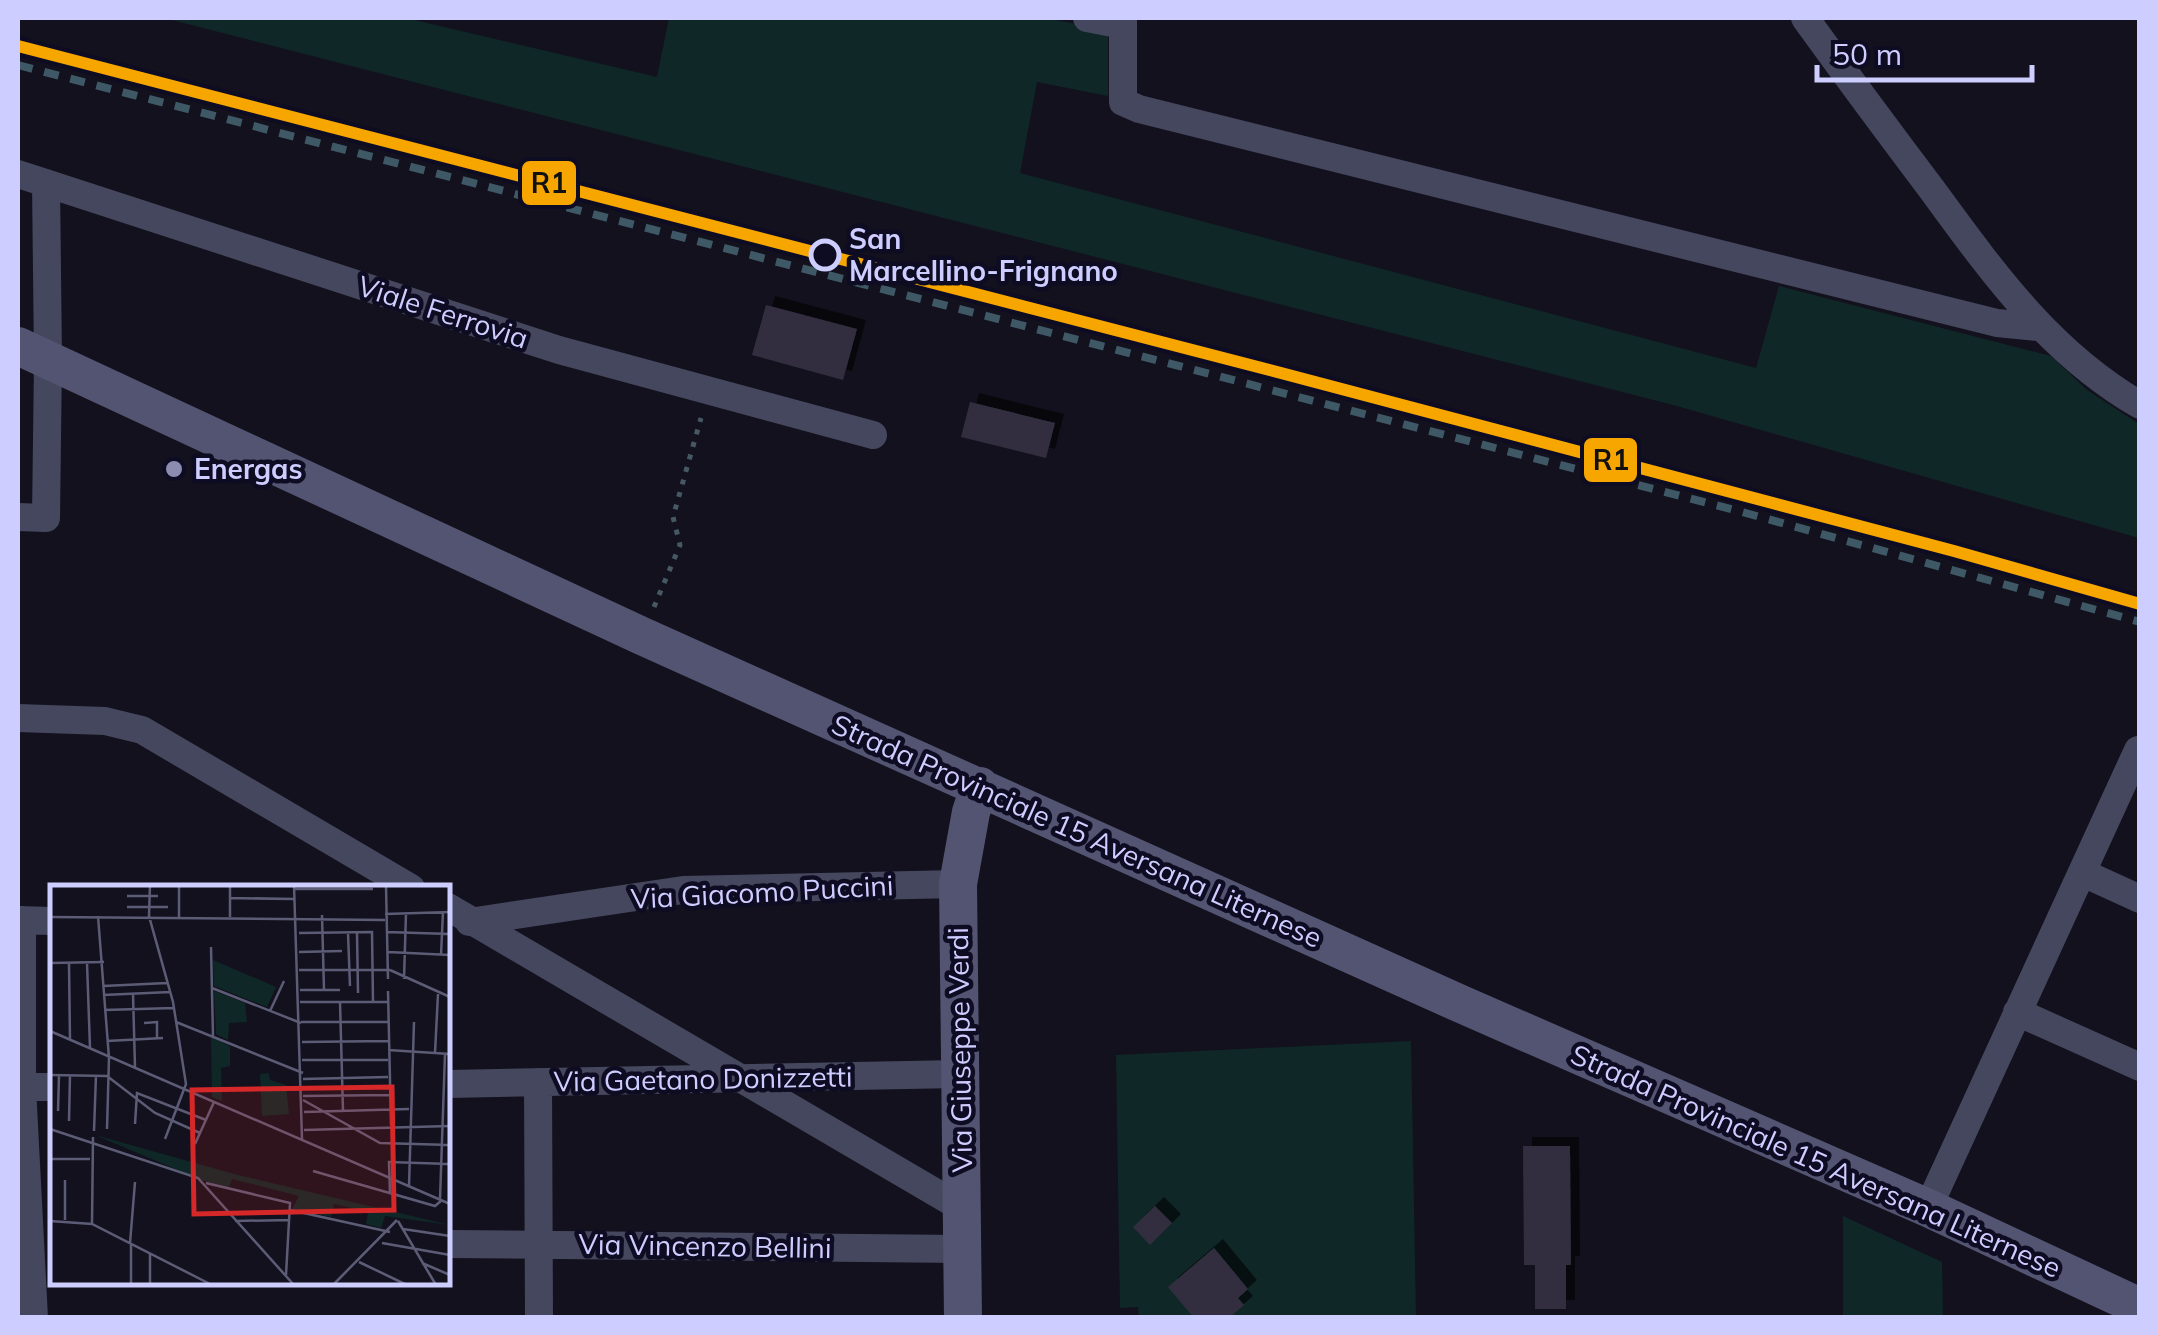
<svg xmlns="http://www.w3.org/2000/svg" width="2157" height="1335" font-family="Mulish,sans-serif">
<defs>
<filter id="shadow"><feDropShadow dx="9" dy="-9" stdDeviation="0" flood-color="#0009"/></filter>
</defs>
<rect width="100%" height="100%" fill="#12111d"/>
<path fill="#0f2827" d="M164 18H406L657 77 669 18H1045L1108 30V96L1037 82 1020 173 1756 368 1779 286 2051 356 2087 390 2139 424V538L1677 406Z
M1411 1041 1416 1317 1139 1318 1138 1307 1120 1308 1116 1055Z
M1843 1216 1942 1262 1943 1317H1843Z"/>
<path fill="#302f3f" filter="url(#shadow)" d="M766 305 857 329 843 380 752 355Z
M970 402 1055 423 1046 458 961 437Z
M1523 1146H1570L1571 1265H1566V1309H1535V1265H1524Z
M1155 1206 1172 1223 1150 1245 1133 1227Z
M1214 1248 1248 1289 1238 1298 1244 1305 1229 1318H1194L1168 1287Z"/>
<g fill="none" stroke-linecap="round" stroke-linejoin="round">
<path stroke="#465864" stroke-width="5" stroke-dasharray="5 8" stroke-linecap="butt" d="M654 607 680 545 673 517 701 418"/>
<path stroke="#45475e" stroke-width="28" d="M1087 18 1123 25
M1123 18V102L1139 109 1997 323 2038 327
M1805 18C1847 76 1890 134 1933 191 1993 273 2050 353 2140 405
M18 174 559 350 873 435
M18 517 46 518 48 360 46 183
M18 718 105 721 142 730 411 888
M2083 873 2140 899
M448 907 962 1208
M18 920 52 921
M22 920V1087L34 1318
M469 922 683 890 958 884
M2017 1012 2140 1067
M538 1082 539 1318
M448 1084 959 1074
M18 1087H52
M1928 1208 2138 750
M448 1244 962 1249"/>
<path stroke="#535471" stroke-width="38" d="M18 346 642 636 1461 1004 1928 1208 2140 1307
M963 1318 958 884 971 812 980 786"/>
<path stroke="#3e5866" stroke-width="8" stroke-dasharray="15 12" stroke-linecap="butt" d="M18 65 1742 512 2140 622"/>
<defs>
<path id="rail-1" d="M18 46 1281 373 1954 551 2140 604"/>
</defs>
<use href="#rail-1" stroke="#0e0c22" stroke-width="20"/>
<use href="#rail-1" stroke="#f7a600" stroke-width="12"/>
</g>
<circle fill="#0e0c22" stroke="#cecdff" stroke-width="5" cx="825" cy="255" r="14"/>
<circle fill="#8c8bb0" stroke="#0e0c22" stroke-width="4" cx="174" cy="469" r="10"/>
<g text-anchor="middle" stroke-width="9" stroke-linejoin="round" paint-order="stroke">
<g font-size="28" font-weight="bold" fill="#cecdff" stroke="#0e0c22" text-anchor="start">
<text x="849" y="249">San<tspan x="849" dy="32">Marcellino-Frignano</tspan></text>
</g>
<g font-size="28" fill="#cecdff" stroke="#0e0c22">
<text transform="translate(443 312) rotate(18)" y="10">Viale Ferrovia</text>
<text transform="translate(1077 831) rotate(24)" y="10">Strada Provinciale 15 Aversana Liternese</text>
<text transform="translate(762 892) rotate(-3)" y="10">Via Giacomo Puccini</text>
<text transform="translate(960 1050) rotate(-91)" y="10">Via Giuseppe Verdi</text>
<text transform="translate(703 1079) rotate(-1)" y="10">Via Gaetano Donizzetti</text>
<text transform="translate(1816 1161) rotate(24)" y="10">Strada Provinciale 15 Aversana Liternese</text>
<text transform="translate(705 1246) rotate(1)" y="10">Via Vincenzo Bellini</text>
</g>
<g font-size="28" font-weight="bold" fill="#cecdff" stroke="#0e0c22" text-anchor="start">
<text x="194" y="479">Energas</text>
</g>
</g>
<g transform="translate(50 885)">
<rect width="400" height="400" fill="#12111d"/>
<path d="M163 75 226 102 217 122 164 101ZM164 106 195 118 197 137 179 138 178 155 166 149ZM161 152 180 161V181L171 183 172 216 162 212ZM219 188 220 195 236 200 239 229 212 231 210 189ZM45 250 188 290 400 340 335 331 331 343 316 339 318 327 284 319 281 332 242 324 249 311 182 294 179 302 154 296Z" fill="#0f2827"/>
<path fill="none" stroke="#5d5c77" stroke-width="2.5" d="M100 0 99 31 123 117 136 199 115 254M244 0 252 254M336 0 338 94M244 4H323M77 11H108M180 13 244 14M77 22H118M335 29 400 27M272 30 274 105M48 31 59 173 57 244M0 32 335 35M129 32V0M180 32V0M336 47 400 49M249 48 322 47 323 117M298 48 300 101M307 48 308 108M161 62 163 151M249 67 292 66M338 67 400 70M391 70 393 27M0 78 54 77M19 78 20 155M37 78 40 163M249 85H340M340 85 400 112M354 94 356 28M53 101 117 98M162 103 251 138M250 105H290M338 106 341 240M83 109 85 182M53 110 120 107M250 117H338M290 117 293 226M54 125 124 123M220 126 234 96M126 137 253 188M251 137H339M94 138 107 137V154M0 146 400 319M57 156 113 153M252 157 338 156M338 165 400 169M385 168 388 109M252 175H338M0 190 57 191 105 228 150 248M253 194 338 192M253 211 340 210M253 215 330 258 400 260M8 226 9 190M254 227 359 224M19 236 20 190M85 239 87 208 156 235M0 244 148 293 244 400M254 245 400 241M44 246 46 190M145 259 164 217M0 274H40M263 286 385 321 392 315M15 295V335M156 298 240 318 236 390M359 301 364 137M340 308 339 277 400 279M390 314 395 169M240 325 340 347M0 336 42 339 162 400M185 336 240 335M348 336 386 400M42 339 43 252M353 344 400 351M80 358 85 297M332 358 400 370M309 377 357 400M372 378 400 390M81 400V359M100 400V368M283 400 347 335"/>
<path fill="#d62828" fill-opacity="0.15" stroke="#d62828" stroke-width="5" d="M342 202 344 325 144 329 142 205Z"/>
<rect width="400" height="400" fill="none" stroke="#cecdff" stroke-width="5"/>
</g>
<g stroke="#0e0c22" stroke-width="4">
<rect x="520" y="159" width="58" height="48" rx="10" fill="#f7a600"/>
<rect x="1582" y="436" width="57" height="48" rx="10" fill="#f7a600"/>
</g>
<g font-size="28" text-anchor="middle" font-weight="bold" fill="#111">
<text x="549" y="193">R1</text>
<text x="1611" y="470">R1</text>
</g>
<rect width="2157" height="1335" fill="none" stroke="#cecdff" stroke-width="40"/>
<path d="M1817 65v15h215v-15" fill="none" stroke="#cecdff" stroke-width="5"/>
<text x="1832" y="65" font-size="30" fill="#cecdff" stroke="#0e0c22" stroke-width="8" paint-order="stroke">50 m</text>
</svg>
